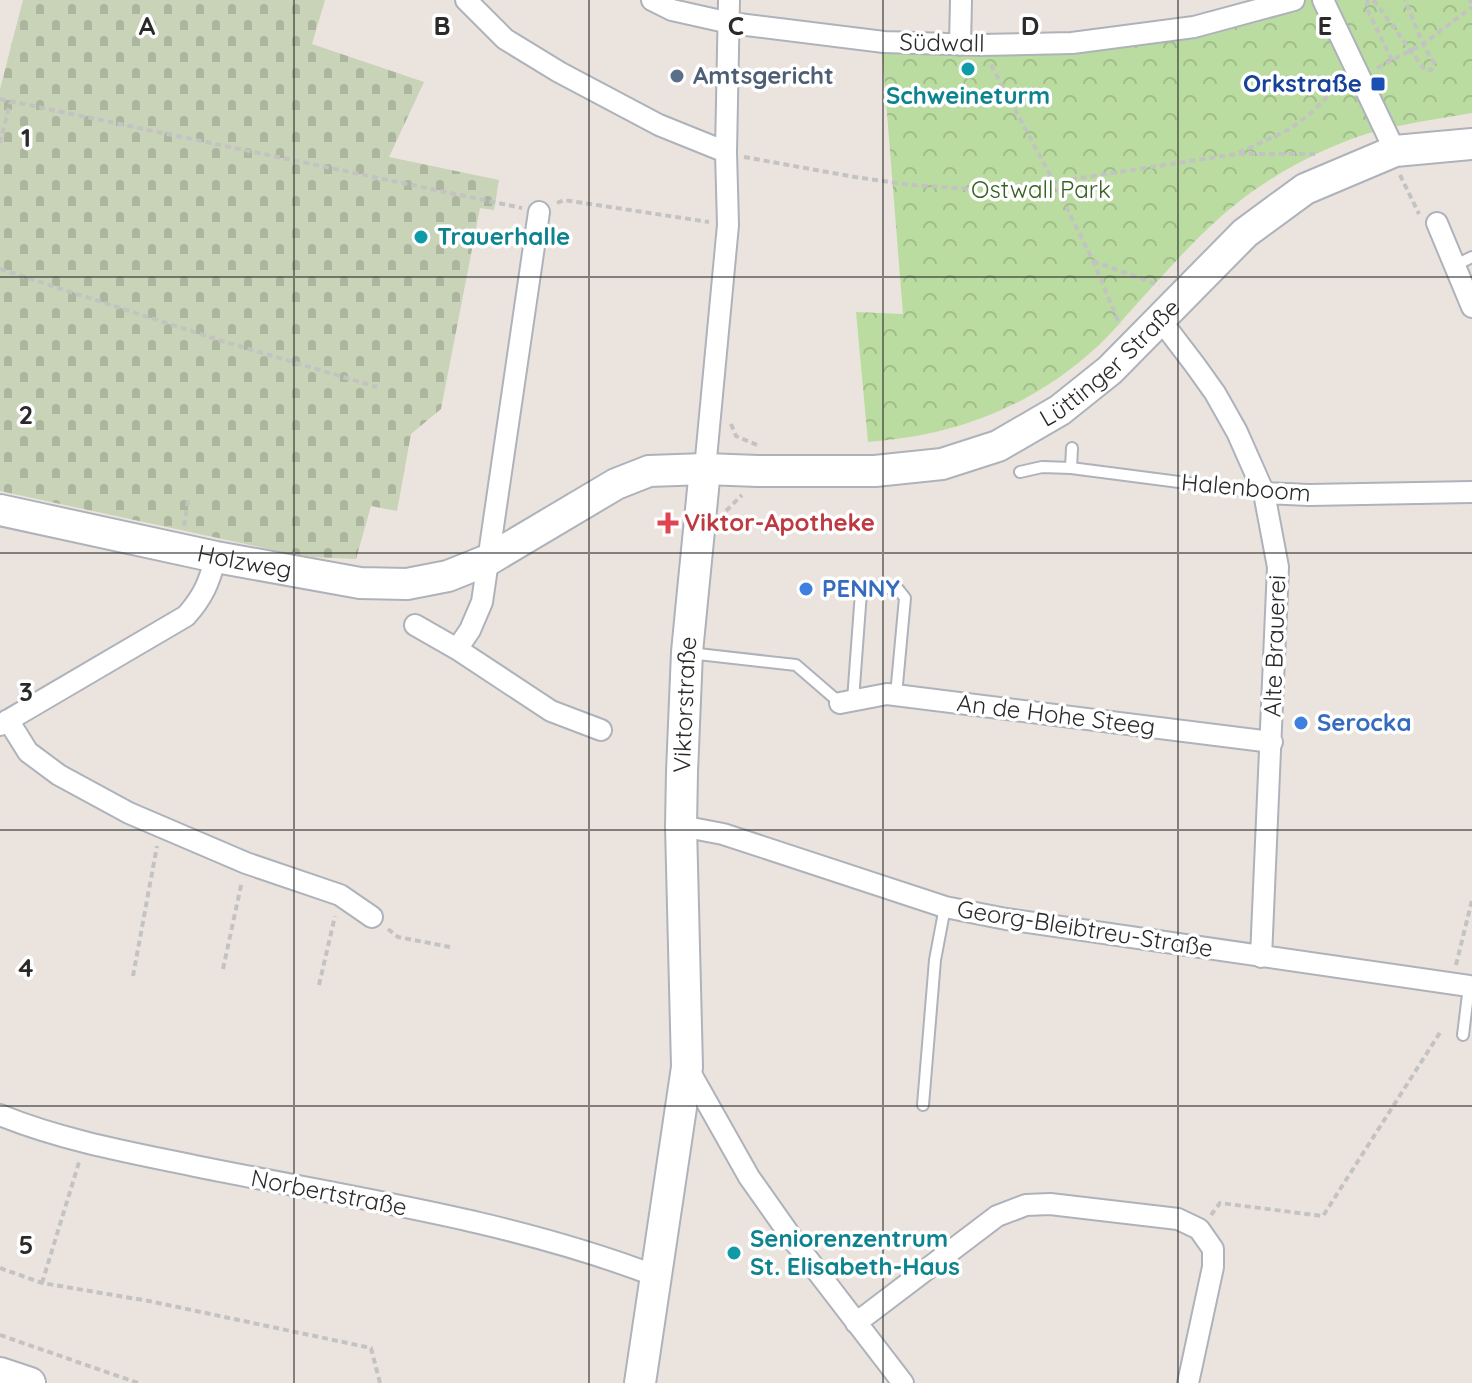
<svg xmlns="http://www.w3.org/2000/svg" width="1472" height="1383" font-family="Quicksand,sans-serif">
<defs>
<pattern id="forest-crowns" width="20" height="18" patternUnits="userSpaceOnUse" patternTransform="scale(2)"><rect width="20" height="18" fill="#bbdca0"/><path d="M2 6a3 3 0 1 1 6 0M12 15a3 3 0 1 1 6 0" fill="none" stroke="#a1bd8a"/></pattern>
<pattern id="cemetery-stones" width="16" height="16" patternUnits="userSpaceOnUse" patternTransform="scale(2)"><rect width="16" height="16" fill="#c8d3b7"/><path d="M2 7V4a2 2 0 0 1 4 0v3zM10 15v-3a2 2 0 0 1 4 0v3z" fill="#acb59e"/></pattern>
</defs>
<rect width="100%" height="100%" fill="#ebe4de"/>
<path fill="url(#forest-crowns)" d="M1294 0H1472V113C1433 120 1391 125 1354 138 1322 150 1290 166 1262 185 1213 217 1174 263 1135 306 1123 319 1111 334 1098 346 1033 406 956 436 868 442L856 312 903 314 882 51 1072 43Z"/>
<path fill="url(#cemetery-stones)" d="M23 0H325L312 44 424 82 389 157 499 180 494 210 480 208 441 409 411 434 397 511 371 506 356 559 313 557 283 552 0 491V89Z"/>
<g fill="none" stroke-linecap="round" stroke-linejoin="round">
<defs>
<path id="lane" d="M1454 266 1472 257
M1071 468 1072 448
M1020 472 1042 467 1071 468 1264 493
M689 653 796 665 840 703
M853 700 861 592 866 586 898 589 905 598 896 695
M1463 1035 1469 986
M923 1105 935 960 945 907"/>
<path id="street" d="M466 0 505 39 559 72 659 125 726 152
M652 0 672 10 730 23 884 42 980 45 1072 43 1194 27 1294 0
M1323 0 1395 151
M960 45 961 0
M1437 223 1472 307
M1158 320 1169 331 1195 365 1215 393 1237 432 1264 493 1278 567 1261 957
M705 469 728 225 726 152 729 0
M1264 493 1309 495 1472 492
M415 625 457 649 551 711 601 730
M457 649 470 630 482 602 539 212
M840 703 887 694 1272 742
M8 720 28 752 59 775 129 813 246 863 340 895 372 917
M0 725 186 616C204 596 209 582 216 557
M681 826 723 834 945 907 1006 919 1469 986
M687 1067 749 1177 797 1245 903 1383
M0 1115C64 1141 133 1153 200 1167 353 1198 510 1220 656 1276
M856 1323 997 1216 1026 1205 1050 1204 1178 1219 1199 1229 1213 1249V1267L1188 1383"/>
<g id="secondary">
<path id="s1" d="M0 510 216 557 360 583 407 584 448 576 488 560 616 484 649 471 705 469 758 471H875L942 464 998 446 1060 410 1110 370 1245 233 1305 189 1395 151 1472 144"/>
<path d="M0 1373 30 1383"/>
<path id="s2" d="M640 1383 687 1067 681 826 682 772 687 652 705 469"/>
</g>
</defs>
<use href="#lane" stroke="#aeb2ba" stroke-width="14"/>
<use href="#street" stroke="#aeb2ba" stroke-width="24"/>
<use href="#secondary" stroke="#aeb2ba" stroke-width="34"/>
<path stroke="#c3c3c3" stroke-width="4" stroke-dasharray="6 4" stroke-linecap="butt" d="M1469 0 1472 2
M1392 60 1366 7 1368 1 1375 2 1425 70H1431L1435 65 1423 44 1405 0
M991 65 1054 182 1236 154 1288 130 1309 115 1332 92 1341 87
M1377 68 1423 44 1472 7
M0 99 522 208
M0 143 10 103
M1239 154H1318
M744 157 855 177 911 185 972 189 1054 182 1093 261 1120 325
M1400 175 1419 214
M557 203 564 200 709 222
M1093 261 1159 285
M0 269 222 341 377 387
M731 424 736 436 757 445
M726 511 742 495
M184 526 188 500
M388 929 398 937 450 947
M1456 965 1472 900
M223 969 242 881
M133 976 157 846
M319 985 335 916
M1211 1215 1220 1203 1323 1216 1441 1031
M0 1268 42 1283 149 1301 371 1348 380 1383
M42 1283 80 1159
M0 1335 138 1383"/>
<use href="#lane" stroke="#fff" stroke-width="10"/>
<use href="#street" stroke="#fff" stroke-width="20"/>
<use href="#secondary" stroke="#fff" stroke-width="30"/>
</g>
<path fill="none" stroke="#2a2a2a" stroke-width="2" stroke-opacity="0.55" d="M294 0V1383M589 0V1383M883 0V1383M1178 0V1383M0 277H1472M0 553H1472M0 830H1472M0 1106H1472"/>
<g fill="#0f9aa8" stroke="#fff" stroke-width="3">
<circle cx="968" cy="69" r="8"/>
<circle cx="421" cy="237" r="8"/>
<circle cx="734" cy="1253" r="8"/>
</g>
<circle fill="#5c6f8a" stroke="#fff" stroke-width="3" cx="677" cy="76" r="8"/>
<rect fill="#1a4fb4" stroke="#fff" stroke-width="3" x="1370" y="76" width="16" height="16" rx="4"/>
<path fill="#e0444e" stroke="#fff" stroke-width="3" d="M664 511h8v8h8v8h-8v8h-8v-8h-8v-8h8z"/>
<g fill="#3f7fe0" stroke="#fff" stroke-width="3">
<circle cx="806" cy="589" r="8"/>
<circle cx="1301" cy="723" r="8"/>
</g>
<g text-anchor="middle" stroke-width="7" stroke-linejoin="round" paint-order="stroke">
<g font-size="24" fill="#2a2a2a" stroke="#fff">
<text transform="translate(942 43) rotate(1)" y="8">Südwall</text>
<text dy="8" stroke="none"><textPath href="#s1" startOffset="1176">Lüttinger Straße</textPath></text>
<text transform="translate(1246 488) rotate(5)" y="8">Halenboom</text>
<text dy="8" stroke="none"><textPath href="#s1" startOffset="250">Holzweg</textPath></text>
<text transform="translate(1275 646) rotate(-88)" y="8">Alte Brauerei</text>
<text dy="8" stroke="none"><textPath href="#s2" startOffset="682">Viktorstraße</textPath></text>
<text transform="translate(1056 715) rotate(7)" y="8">An de Hohe Steeg</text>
<text transform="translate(1085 929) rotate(9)" y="8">Georg-Bleibtreu-Straße</text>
<text transform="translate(329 1193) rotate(11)" y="8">Norbertstraße</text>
</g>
<g font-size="24" font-weight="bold" fill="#4e5e75" stroke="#fff" text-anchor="start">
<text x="693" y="84">Amtsgericht</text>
</g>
<g font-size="24" font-weight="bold" fill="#164399" stroke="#fff" text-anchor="end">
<text x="1362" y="92">Orkstraße</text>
</g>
<g font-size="24" font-weight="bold" fill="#0d838f" stroke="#fff" text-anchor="start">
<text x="968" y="104" text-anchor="middle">Schweineturm</text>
<text x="437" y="245">Trauerhalle</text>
<text x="750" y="1247">Seniorenzentrum<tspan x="750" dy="28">St. Elisabeth-Haus</tspan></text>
</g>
<g font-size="24" fill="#366121" stroke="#fff">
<text x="1041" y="198">Ostwall Park</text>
</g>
<g font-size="24" font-weight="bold" fill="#be3a42" stroke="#fff" text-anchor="start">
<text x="684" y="531">Viktor-Apotheke</text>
</g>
<g font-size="24" font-weight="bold" fill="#366cbe" stroke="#fff" text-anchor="start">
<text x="822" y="597">PENNY</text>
<text x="1317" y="731">Serocka</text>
</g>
</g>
<g font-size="26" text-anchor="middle" font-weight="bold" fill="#2a2a2a" stroke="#fff" stroke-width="7" stroke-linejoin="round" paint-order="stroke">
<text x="147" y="35">A</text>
<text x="442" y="35">B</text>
<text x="736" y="35">C</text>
<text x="1030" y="35">D</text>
<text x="1325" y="35">E</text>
<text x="26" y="147">1</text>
<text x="26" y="424">2</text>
<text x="26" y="701">3</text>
<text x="26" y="977">4</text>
<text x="26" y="1254">5</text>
</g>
</svg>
